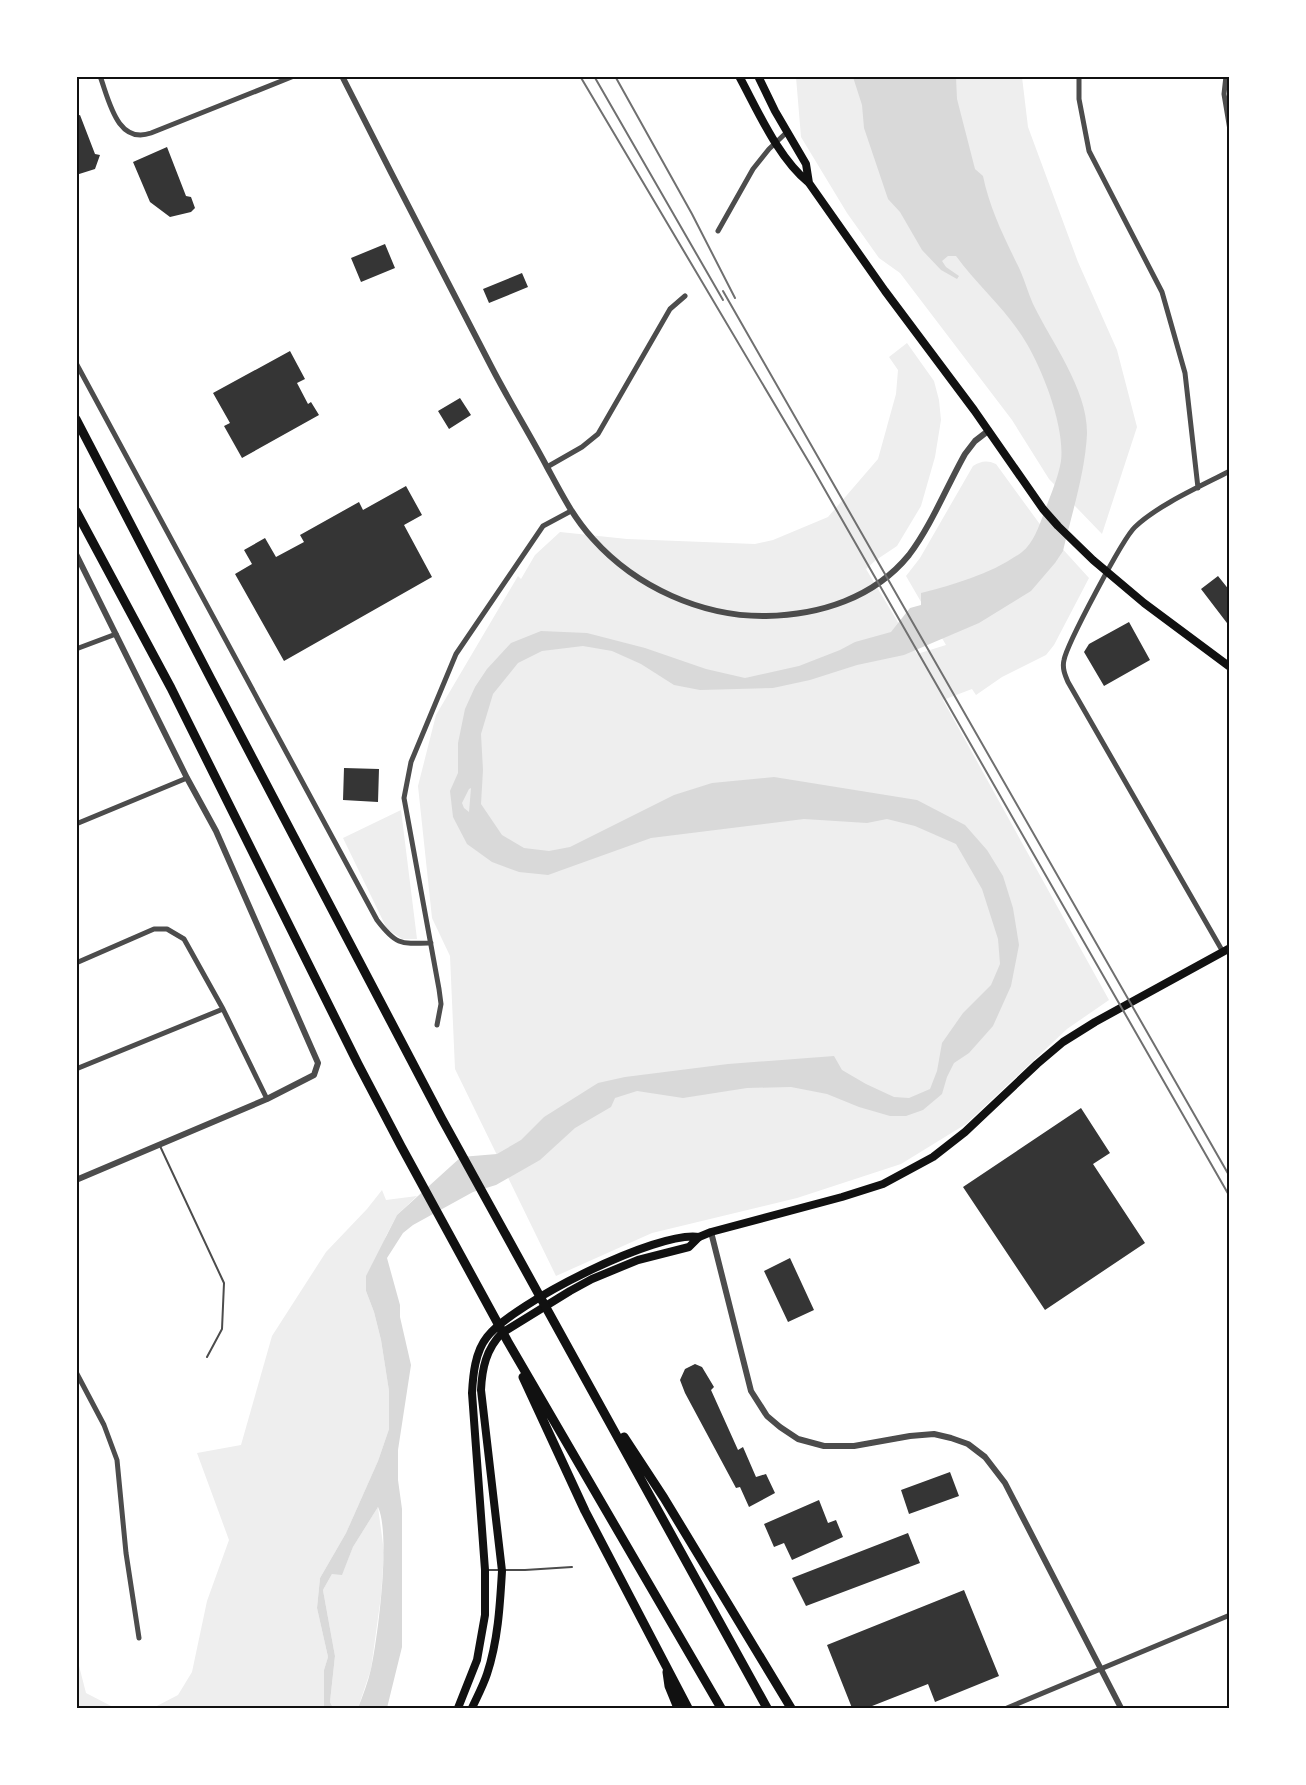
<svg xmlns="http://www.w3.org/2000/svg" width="1306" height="1785" font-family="Commissioner,sans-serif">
<rect width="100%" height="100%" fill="#fff"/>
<path fill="#eee" d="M796 77H1022L1028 127 1078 262 1117 350 1137 427 1102 534 1049 479 1012 420 900 273 879 258 847 213 801 137Z
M907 343 934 381 939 400 941 420 935 457 921 506 897 546 876 560 866 569 917 654 946 645 906 576 920 558 973 466C981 461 987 460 996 464L1039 523 1089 578 1054 645 1046 655 1002 677 976 695 972 689 943 700 1109 1000 1067 1029 966 1124 901 1164 797 1198 652 1233 556 1276 455 1069 450 956 432 918 418 786 436 715 518 576 521 579 535 555 560 532 627 539 755 544 773 540 828 517 878 459 896 394 898 370 889 357Z
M401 810 417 939H402L387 929 343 838Z
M382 1190 386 1200 417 1196 397 1215 386 1236 366 1291 374 1312 381 1340 389 1391V1429L378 1461 346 1533 320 1578 317 1608 328 1657 324 1670V1708H153L178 1695 192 1672 207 1601 229 1540 197 1453 241 1445 272 1336 326 1252 367 1209Z
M378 1507 384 1552 381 1596 371 1669 358 1708H333L330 1702 335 1656 323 1590 332 1574H342L353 1547Z
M77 1658 86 1693 115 1708H77Z"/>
<path fill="#d9d9d9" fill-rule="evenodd" d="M853 77H956L957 99 975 169 983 176C990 210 1005 239 1020 270 1025 281 1028 293 1033 304 1052 343 1088 390 1087 434 1085 473 1072 513 1063 551L1055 563 1031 591 979 623 904 655 857 665 810 680 773 688 700 690 674 685 641 664 612 651 583 646 542 651 518 663 493 694 481 734 483 770 481 804 502 835 524 848 549 851 570 847 674 795 712 783 774 777 917 800 965 825 987 850 1003 876 1013 908 1019 945 1011 986 993 1026 969 1053 954 1063 947 1077 942 1094 923 1110 906 1116H890L859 1107 827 1094 791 1087 747 1088 683 1098 637 1091 615 1098 611 1107 575 1128 540 1160 496 1185 473 1192 413 1225 403 1233 387 1258 400 1305V1317L411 1365 398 1450V1480L402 1509V1647L387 1708H358C363 1695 368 1682 371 1669 378 1636 391 1535 378 1507L353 1547 342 1575 332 1574 323 1590 335 1656 330 1702 333 1708H324V1670L328 1657 317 1608 320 1578 346 1533 378 1461 389 1429V1391L381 1340 374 1312 366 1291V1276L397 1215 461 1157 497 1154 521 1140 544 1117 598 1083 625 1077 728 1064 834 1056 842 1070 866 1084 894 1097 909 1098 930 1089 937 1071 942 1043 963 1013 991 985 1000 964 998 939 982 889 956 844 915 826 887 819 867 823 804 819 651 838 548 875 519 872 492 862 467 844 453 817 450 791 458 773V743L465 709 475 687 487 669 511 643 541 631 587 633 645 648 706 669 745 678 799 666 840 650 855 642 891 632 910 608 921 605V593C956 584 992 574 1022 552 1033 544 1039 526 1044 513 1050 496 1058 479 1061 461 1065 428 1044 373 1027 344 1008 311 978 286 956 256H948L942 261 946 267 959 276 957 279 941 270 922 250 900 212 888 199 864 128 862 105ZM471 788 469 812 464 808 462 803 469 789Z"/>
<path fill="#353535" d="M80 115 95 154 100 155 95 169 76 175V116Z
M167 147 186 196 191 197 195 208 191 212 170 217 150 202 133 162Z
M385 244 395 268 361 282 351 258Z
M522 273 528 287 489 303 483 289Z
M290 351 305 379 297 383 308 404 311 402 319 415 242 458 224 426 230 423 213 393Z
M460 398 471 415 449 429 438 411Z
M406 486 422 515 404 525 432 577 284 661 235 574 252 564 244 550 265 538 276 557 304 542 300 535 359 502 363 510Z
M1218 576 1230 591V627L1201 589Z
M1129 622 1150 660 1104 686 1084 652 1089 644Z
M344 768 379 769 378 802 343 800Z
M1081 1108 1110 1153 1093 1164 1145 1243 1045 1310 963 1187Z
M790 1258 814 1310 788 1322 764 1271Z
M695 1364 702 1367 714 1387 711 1390 738 1450 743 1447 756 1477 766 1474 775 1493 749 1507 740 1487 736 1488 685 1393 680 1380 685 1369Z
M950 1472 959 1496 909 1514 901 1490Z
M819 1500 828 1523 836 1520 843 1537 792 1560 784 1543 774 1547 764 1524Z
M908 1533 920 1563 806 1606 792 1578Z
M964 1590 999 1676 935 1702 928 1684 867 1708H852L827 1645Z"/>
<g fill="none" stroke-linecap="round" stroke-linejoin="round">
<path stroke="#4c4c4c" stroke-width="2" d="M160 1146 224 1283 222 1329 207 1357
M488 1570H525L572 1567"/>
<path stroke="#4c4c4c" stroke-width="5" d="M100 76C109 100 117 145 151 133L294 76
M1079 76V99L1089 151 1162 292 1185 373 1198 488
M1226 76 1224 94 1230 130
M718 231 753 169 769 149 787 132
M76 363 377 920C396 945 400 944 431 943
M547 467 582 447 598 434 670 309 685 296
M76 649 116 634
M76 824 187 778
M1223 952 1068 682C1065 675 1062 668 1064 660 1067 644 1123 538 1135 527 1158 505 1201 486 1230 471
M76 963 154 929H167L184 939 223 1009 267 1099
M437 1025 441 1004 439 989 404 798 411 762 456 654 543 526 571 511
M76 1069 223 1009
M76 1372 104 1425 117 1460 126 1553 139 1638
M1007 1708 1230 1615"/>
<path stroke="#4c4c4c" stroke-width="6" d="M342 76C391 173 441 270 491 366 509 401 529 433 547 467 561 493 573 517 593 539 636 587 702 617 766 616 820 615 874 598 909 555 931 526 947 486 965 454L975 441 988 431
M76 554 187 778 216 831 318 1063 314 1075 267 1099 76 1180
M711 1232 751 1391 767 1416 780 1427 798 1439 824 1446H854L910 1436 934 1434 951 1438 968 1444 985 1457 1005 1483 1121 1708"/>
<path stroke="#111" stroke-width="8" d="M739 76C758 111 778 158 809 183L885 291 974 410 1043 509 1058 526 1093 560 1144 603 1230 667
M758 76 775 111 806 164 809 183
M458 1708 477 1660 485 1615V1570L472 1393C473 1375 475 1352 487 1337 513 1303 658 1230 699 1237
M472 1708C477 1697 483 1686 487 1674 498 1641 500 1605 502 1571L481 1390C482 1369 486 1349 502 1333L570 1291 592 1279 638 1260 689 1247 699 1237 711 1232 842 1197 883 1184 933 1157 965 1132 1037 1064 1063 1042 1095 1022 1230 948"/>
<path stroke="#111" stroke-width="9" d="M76 419 211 679 442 1119 767 1708
M76 511 171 688 358 1064 401 1146 508 1342 721 1708
M523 1377 585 1511 688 1708
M624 1437 664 1498 791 1708
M667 1672 669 1686 678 1708"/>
<path stroke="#707070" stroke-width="2" d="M580 76 813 469 1230 1197
M594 76 723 300
M615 76 692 214 735 298
M723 291 1230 1177"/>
</g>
<rect width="1306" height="1785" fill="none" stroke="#ffffff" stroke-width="156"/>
<rect x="78" y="78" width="1150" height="1629" fill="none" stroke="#111" stroke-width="2"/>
</svg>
